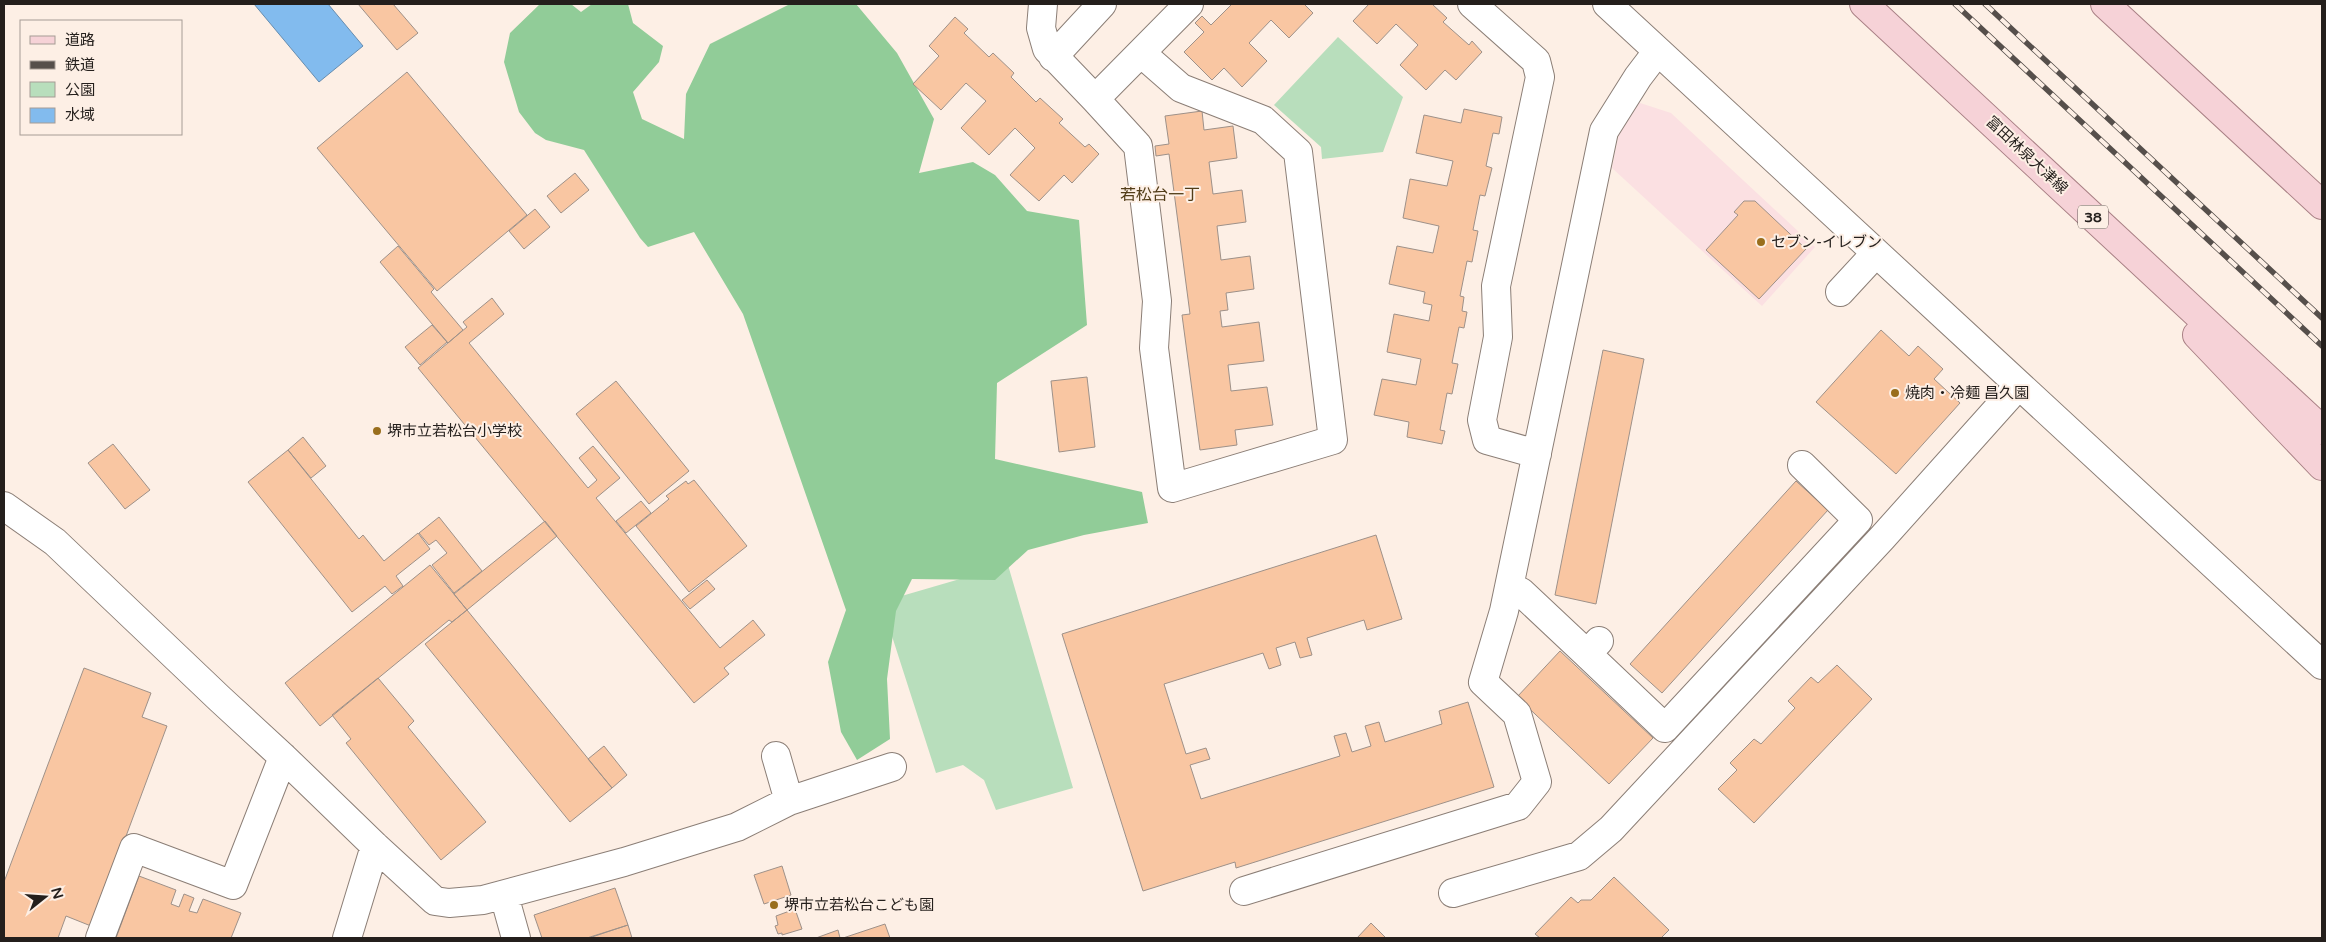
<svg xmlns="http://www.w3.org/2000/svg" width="2326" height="942" font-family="'Varela Round','Noto Sans JP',sans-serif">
<rect width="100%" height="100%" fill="#fdefe5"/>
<path fill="#fbe0e2" d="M1637 102 1671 113 1815 247 1762 306 1612 168 1619 133Z"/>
<path fill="#b8debc" d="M1338 37 1403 97 1383 152 1322 159 1321 147 1274 105Z
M1008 565 1073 788 996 810 984 780 963 765 936 773 881 602Z"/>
<path fill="#91cc98" d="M540 4H571L581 12 592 4H628L633 23 663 46 659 62 633 92 642 119 684 139 686 94 710 44 790 4H856L897 53 934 119 919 173 973 162 995 175 1027 211 1079 220 1087 325 997 383 995 459 1142 492 1148 523 1084 535 1028 550 995 580 912 579 896 611 887 679 890 739 857 760 841 732 828 662 846 610 743 314 694 232 648 247 640 238 584 150 546 140 535 133 519 112 504 62 510 33Z"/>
<path fill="#82bbee" stroke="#668caf" d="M254 4H328L363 46 319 82Z"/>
<path fill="#f9c6a2" stroke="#9e9189" d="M358 4H393L418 33 397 50Z
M1232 4H1304L1313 13 1289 38 1271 20 1249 43 1267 61 1242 87 1224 68 1212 80 1184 52 1204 32 1195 23 1202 16 1211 25Z
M1369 4H1432L1447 18 1443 22 1469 45 1472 41 1482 52 1456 80 1445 70 1426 90 1400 65 1418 45 1396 24 1377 44 1353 21Z
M955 17 968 29 964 33 989 57 993 53 1014 73 1011 77 1036 102 1040 98 1063 119 1059 123 1085 147 1089 144 1099 154 1072 183 1064 175 1039 201 1010 175 1035 148 1015 128 989 155 961 128 986 101 966 83 941 110 913 84 939 56 929 46Z
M407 72 527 215 437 291 317 148Z
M1464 109 1502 117 1499 134 1493 133 1486 166 1492 168 1485 196 1480 195 1473 230 1478 231 1472 262 1467 261 1460 296 1464 297 1462 311 1467 312 1464 328 1459 327 1452 363 1458 364 1452 394 1447 393 1440 430 1445 431 1442 444 1407 437 1409 422 1374 415 1382 379 1416 385 1421 359 1387 352 1394 314 1429 321 1432 305 1423 303 1425 292 1389 284 1397 246 1433 253 1439 226 1403 218 1410 179 1447 186 1453 161 1416 153 1424 115 1461 123Z
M1202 111 1204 130 1233 126 1237 158 1209 162 1213 194 1242 190 1246 222 1217 226 1221 260 1250 256 1254 289 1226 293 1228 310 1220 311 1222 327 1259 322 1264 361 1228 365 1231 391 1267 387 1273 425 1235 430 1237 445 1200 450 1182 315 1190 314 1169 154 1156 156 1155 146 1169 144 1165 116Z
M575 173 589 190 561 213 547 196Z
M1744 201H1755L1806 249 1759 299 1706 250 1738 215 1734 212Z
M535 209 550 227 524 249 509 231Z
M398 246 434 289 431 292 463 330 448 343 380 262Z
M492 298 504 314 469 343 588 488 597 480 579 458 593 446 620 478 596 498 720 648 753 620 765 635 724 668 729 674 694 703 418 368 467 327 463 322Z
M432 325 447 342 420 365 405 347Z
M1881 330 1909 356 1918 346 1943 369 1934 379 1960 403 1896 474 1816 402Z
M1603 350 1644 359 1596 604 1555 595Z
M1087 377 1095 447 1059 452 1051 381Z
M616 381 689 471 649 504 576 414Z
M303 437 326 466 311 478 288 450Z
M113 444 150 490 125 509 88 463Z
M288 450 359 539 363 535 384 561 418 533 430 549 396 576 403 586 392 594 385 586 352 612 248 482Z
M694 480 747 546 689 592 636 526 669 499 666 496 686 481 688 484Z
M1796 481 1828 510 1662 693 1630 664Z
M641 501 651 513 626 533 616 521Z
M439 517 482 571 454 593 432 565 447 553 436 540 429 545 419 533Z
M545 521 557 536 467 610 454 594Z
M1376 535 1402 619 1367 630 1364 620 1307 638 1312 655 1300 658 1295 642 1276 648 1281 665 1269 669 1263 653 1164 684 1186 754 1206 748 1210 759 1190 765 1201 799 1340 756 1334 736 1346 733 1352 752 1371 746 1365 726 1379 722 1385 742 1442 724 1439 711 1468 702 1494 787 1236 868 1235 862 1143 891 1062 634Z
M430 565 467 610 452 622 449 620 320 726 285 683Z
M707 580 715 589 690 609 682 600Z
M467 610 612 788 570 822 425 644Z
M1560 651 1653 738 1609 784 1517 697Z
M1837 665 1872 699 1754 823 1718 789 1737 770 1730 763 1754 739 1761 744 1795 708 1788 701 1811 677 1818 683Z
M84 668 151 693 142 717 167 726 103 898 96 928 66 916 58 938H4V882Z
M378 678 414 721 408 727 486 822 441 860 346 743 351 739 332 715Z
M604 746 627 775 612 788 588 759Z
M782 866 791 895 764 904 754 875Z
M139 876 176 890 171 904 179 907 184 894 194 898 189 911 197 913 203 899 241 913 231 938H116Z
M1614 877 1669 930 1661 938H1540L1535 934 1571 897 1578 903 1581 900H1591Z
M615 888 628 925 587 938H542L534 915Z
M795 909 802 929 782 935V933L778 934 775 926 778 925 776 916Z
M1371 923 1386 938H1357Z
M885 924 890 938H843Z
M628 925 632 938H589Z
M838 930 840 938H816Z"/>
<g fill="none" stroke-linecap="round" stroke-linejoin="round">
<defs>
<path id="minor" d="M1043 4 1041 28 1047 49 1095 99 1189 4
M1472 4 1536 61 1540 77 1496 286 1498 337 1482 420 1487 440 1537 454
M1607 4 2322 665
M1053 57 1102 4
M1095 99 1138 146 1157 301 1154 348 1172 488 1333 440 1298 152 1263 120 1181 88 1141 53
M1840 292 1876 253
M4 506 55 542 220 699 283 757 375 846 435 901 449 903 483 900 624 862 737 827 789 801 892 767
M1509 587 1521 592 1587 654
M1599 641 1587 654 1665 728 1858 520 1802 465
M776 756 789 801
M1244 891 1518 806 1537 782 1517 714 1483 682 1504 611 1604 131 1638 77 1657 52
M1453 893 1579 856 1611 829 1882 538 2019 385
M504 895 516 938
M100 938 134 848 233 885 283 757
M347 938 375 846"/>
<path id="major" d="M1864 4 2322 430
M2105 4 2322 205
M2197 335 2322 466"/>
</defs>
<use href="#minor" stroke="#8b7e76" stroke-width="30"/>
<use href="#major" stroke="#a98085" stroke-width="30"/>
<use href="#minor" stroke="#fff" stroke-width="28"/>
<use href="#major" stroke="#f6d2d7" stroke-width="28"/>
<defs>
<path id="rail" d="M1955 4 2322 346
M1985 4 2322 318"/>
</defs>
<use href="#rail" stroke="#564f4b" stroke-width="5.5"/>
<use href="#rail" stroke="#fdefe5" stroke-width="4" stroke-dasharray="11" stroke-linecap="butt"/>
</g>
<g fill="#996e1c" stroke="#fdefe5" stroke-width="2">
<circle cx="1761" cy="242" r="5"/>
<circle cx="1895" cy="393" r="5"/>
<circle cx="377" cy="431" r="5"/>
<circle cx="774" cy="905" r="5"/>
</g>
<g text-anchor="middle" stroke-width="4" stroke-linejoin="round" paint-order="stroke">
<rect fill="#fdefe5" stroke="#655d58" stroke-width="1" x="2078" y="205.5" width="30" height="23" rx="4"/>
<g font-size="14" font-weight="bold" fill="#241f1c">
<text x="2093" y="222">38</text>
</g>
<g font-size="15" fill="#241f1c" stroke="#fdefe5">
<text transform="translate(2027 155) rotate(43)" y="5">富田林泉大津線</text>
</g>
<g font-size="15" fill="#241f1c" stroke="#fdefe5" text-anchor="start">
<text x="1771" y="247">セブン-イレブン</text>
<text x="1905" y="398">焼肉・冷麺 昌久園</text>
<text x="387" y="436">堺市立若松台小学校</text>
<text x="784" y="910">堺市立若松台こども園</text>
</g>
<g font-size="16" fill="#523d18" stroke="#fdefe5">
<text x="1160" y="200">若松台一丁</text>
</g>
</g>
<rect width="2326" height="942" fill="none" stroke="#241f1c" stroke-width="10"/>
<rect x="20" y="20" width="162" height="115" fill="#fdefe5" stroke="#a69c95"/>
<rect x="30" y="36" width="25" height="8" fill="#f6d2d7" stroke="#a69c95"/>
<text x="65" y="45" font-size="15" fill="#241f1c">道路</text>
<rect x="30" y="61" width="25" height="8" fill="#564f4b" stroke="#a69c95"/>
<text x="65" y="70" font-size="15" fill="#241f1c">鉄道</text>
<rect x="30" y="82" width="25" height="15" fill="#b8debc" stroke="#a69c95"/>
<text x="65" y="95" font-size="15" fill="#241f1c">公園</text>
<rect x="30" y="108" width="25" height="15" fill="#82bbee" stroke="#a69c95"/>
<text x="65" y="120" font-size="15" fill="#241f1c">水域</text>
<g transform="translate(45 897) rotate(73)" stroke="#fdefe5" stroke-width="4" paint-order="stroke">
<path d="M0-4L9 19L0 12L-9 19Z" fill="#241f1c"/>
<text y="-8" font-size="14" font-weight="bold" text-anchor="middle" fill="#241f1c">N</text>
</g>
</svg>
